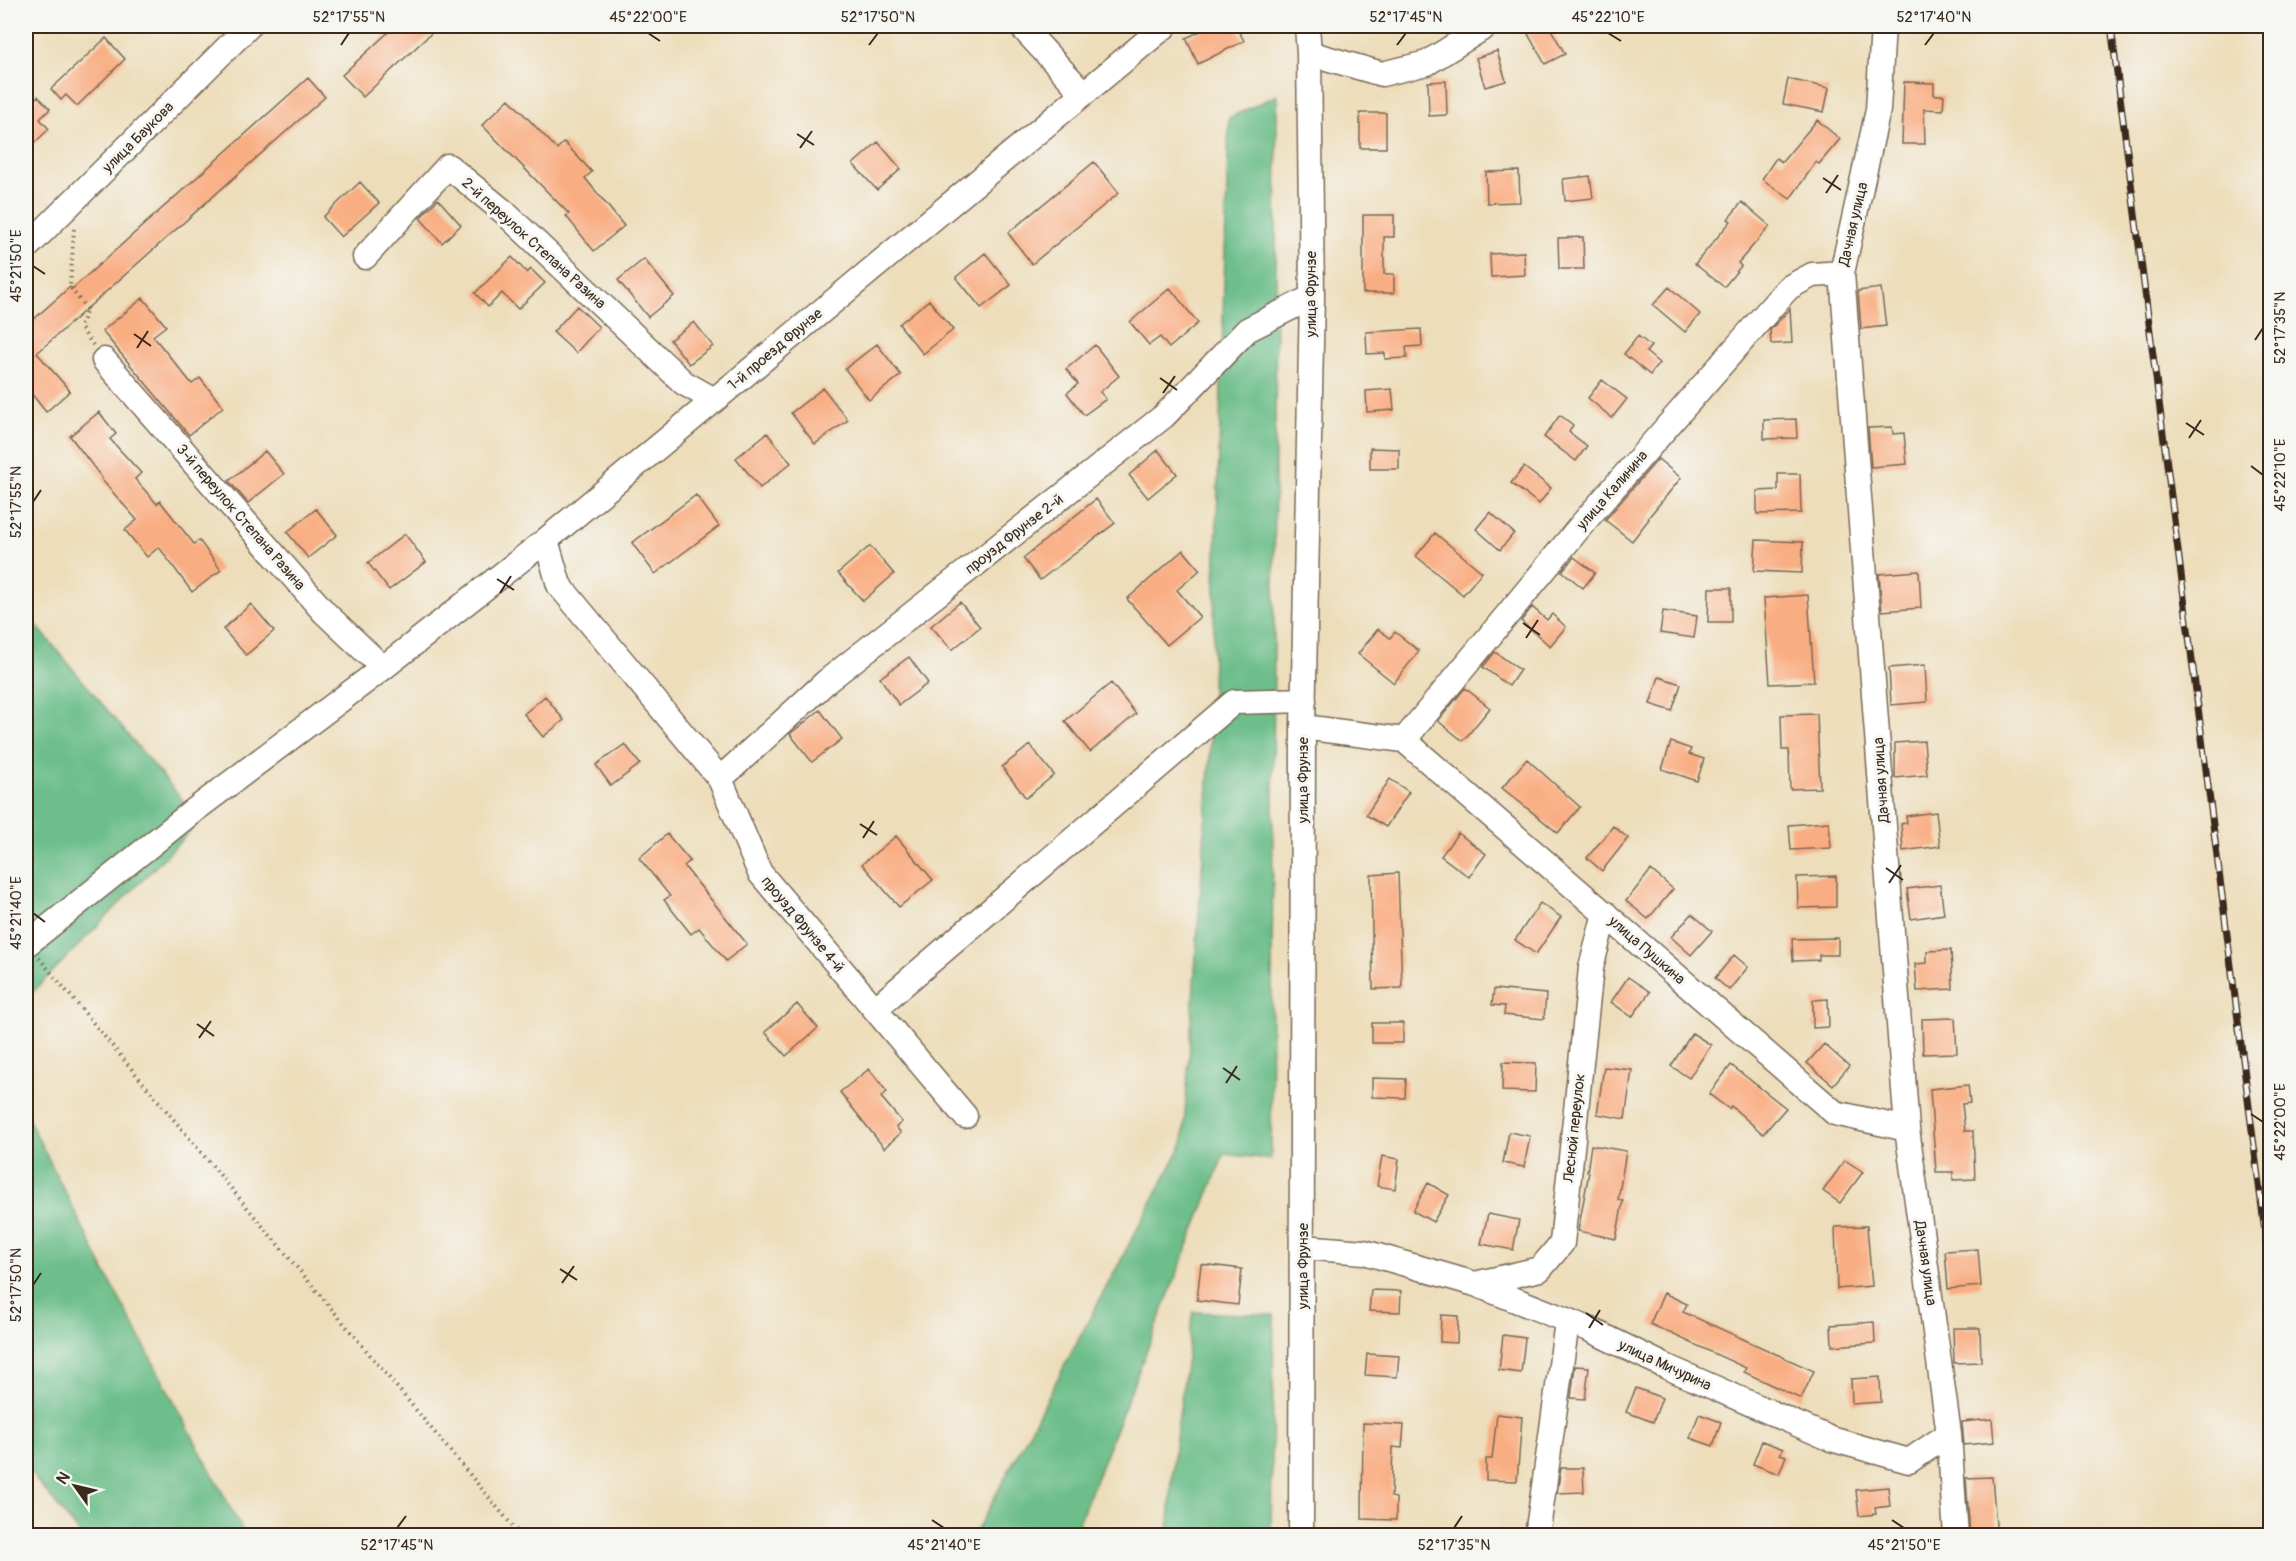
<svg xmlns="http://www.w3.org/2000/svg" width="2296" height="1561" font-family="Pangolin,sans-serif">
<rect width="100%" height="100%" fill="#f6f6f2"/>
<filter id="ink" filterUnits="userSpaceOnUse"><feTurbulence type="fractalNoise" baseFrequency=".0167" numOctaves="2"/><feDisplacementMap in="SourceGraphic" scale="12" xChannelSelector="R" yChannelSelector="G"/><feConvolveMatrix kernelMatrix="1 2 1 2 8 2 1 2 1" color-interpolation-filters="sRGB"/></filter>
<filter id="wash" filterUnits="userSpaceOnUse"><feTurbulence type="fractalNoise" baseFrequency=".008" numOctaves="4" result="noise"/><feDisplacementMap in="SourceGraphic" scale="24" xChannelSelector="R" yChannelSelector="G"/><feGaussianBlur stdDeviation="1.35" result="paint"/><feColorMatrix in="noise" values="0 0 0 0 0 0 0 0 0 0 0 0 0 0 0 0 0 1.4 0 .05"/><feComposite in="paint" operator="in"/></filter>
<g filter="url(#wash)">
<rect width="100%" height="100%" fill="#edddba"/>
<path fill="#6dbe8a" stroke="#547454" stroke-width="1.5" d="M1277 95 1271 1159 1224 1154 1074 1535 974 1536 1183 1143 1210 756 1229 118Z
M26 613 200 821 26 999Z
M26 1114 106 1274 245 1535H81L26 1467Z
M1193 1312 1274 1315 1271 1535H1168L1174 1453Z"/>
<g id="blocks">
<path fill="#f9ad82" d="M395 26H439L363 97 342 75Z
M1211 26H1236L1244 41 1198 64 1186 38Z
M1544 26H1549L1565 54 1545 64 1528 34Z
M106 38 125 59 77 106 66 95 61 100 51 89Z
M1497 51 1506 81 1485 87 1476 58Z
M308 78 325 97 37 353 70 391 46 412 26 387V326L70 287 72 289Z
M1788 79 1829 88 1824 112 1783 104Z
M1446 81 1447 115 1429 116 1428 82Z
M1904 82 1934 83V95H1944L1943 110 1924 109 1925 144H1902Z
M38 96 50 109 40 119 49 129 26 151V104L27 106Z
M509 99 557 149 564 142 592 172 585 178 624 226 594 251 566 216 569 214 482 125Z
M1360 113H1386V148H1360Z
M1817 120 1840 139 1819 164 1816 162 1790 199 1762 179 1776 158 1782 162Z
M878 142 901 169 877 190 853 164Z
M1094 162 1119 193 1032 264 1008 233Z
M1519 171 1520 202 1487 203 1486 172Z
M1590 176 1593 198 1565 201 1563 179Z
M360 182 379 203 341 237 323 217Z
M438 199 461 225 442 243 420 218Z
M1742 202 1770 226 1738 263 1741 266 1724 287 1695 264 1731 221 1728 219Z
M1363 215H1394V237H1384V274H1394V293H1363Z
M1583 237 1584 269H1559L1558 238Z
M1524 252 1525 275 1491 277 1490 254Z
M985 253 1011 285 981 308 956 277Z
M512 257 527 273 531 269 545 283 518 309 502 293 488 307 475 293Z
M644 259 674 296 648 317 618 280Z
M1669 287 1700 314 1685 332 1653 305Z
M1170 288 1198 323 1169 348 1160 337 1149 345 1130 322Z
M1881 288 1886 326 1861 329 1858 291Z
M143 298 166 326 153 336 192 384 200 378 223 407 189 435 102 331Z
M929 300 953 330 923 354 899 324Z
M577 306 599 327 576 353 553 332Z
M1790 309 1792 343 1771 344 1770 330Z
M694 322 713 346 689 364 670 340Z
M1421 329 1422 346 1406 347 1407 358 1385 359V353L1367 354 1366 332Z
M1638 336 1651 346 1646 352 1659 363 1650 375 1624 354Z
M877 344 901 375 869 400 845 369Z
M1095 345 1119 376 1100 392 1106 399 1084 415 1067 393 1078 384 1066 369Z
M1602 380 1627 399 1612 418 1588 398Z
M823 388 848 420 815 444 791 413Z
M1392 389 1394 410 1367 412 1366 391Z
M99 412 116 434 110 439 141 473 135 479 157 504 160 501 194 544 199 540 221 570 192 592 159 547 147 557 125 530 137 520 101 479 102 478 70 436Z
M1560 415 1573 425 1569 432 1587 446 1576 461 1544 437Z
M1796 419 1797 438 1764 439V420Z
M1892 427 1893 434 1904 433 1907 464 1871 467 1868 428Z
M767 433 791 463 760 488 736 458Z
M1370 448 1399 449V469H1370Z
M1158 450 1177 474 1148 498 1129 475Z
M265 451 284 474 248 503 229 481Z
M1658 459 1681 478 1648 518 1649 519 1632 541 1605 520Z
M1524 467 1551 488 1539 504 1511 483Z
M1778 474H1800L1801 513 1757 514V491L1778 490Z
M696 495 719 526 655 574 632 543Z
M1096 499 1115 523 1040 580 1023 558Z
M316 509 337 535 308 558 287 532Z
M1490 512 1514 533 1500 550 1476 529Z
M1435 533 1482 572 1463 595 1416 556Z
M405 534 426 562 389 590 368 563Z
M1756 540 1803 542 1802 573 1754 571Z
M870 546 894 574 863 601 838 573Z
M1183 550 1200 570 1177 590 1200 617 1167 645 1127 599Z
M1574 557 1595 573 1583 588 1562 571Z
M1919 571 1921 608 1882 611 1879 574Z
M1709 588H1731V622H1708Z
M1808 595 1814 682 1770 684 1764 598Z
M960 602 980 627 952 650 931 626Z
M251 604 274 631 246 655 223 629Z
M1532 607 1547 620 1552 614 1566 627 1550 646 1521 621Z
M1663 611 1697 616 1694 638 1660 633Z
M1378 629 1390 638 1395 632 1419 651 1394 683 1358 654Z
M1495 652 1520 670 1509 686 1483 667Z
M909 657 928 683 899 705 880 678Z
M1925 665 1927 702 1891 705 1889 668Z
M1659 677 1681 684 1672 711 1650 704Z
M1111 683 1136 714 1090 752 1065 721Z
M1465 688 1490 708 1463 741 1438 721Z
M545 696 564 720 543 737 524 714Z
M820 710 842 739 812 762 790 734Z
M1817 714 1820 788 1790 789 1789 750H1782L1781 715Z
M1924 741 1927 775 1895 778V743Z
M1671 742 1691 749 1689 754 1704 759 1697 781 1662 769Z
M625 744 640 764 611 786 596 765Z
M1030 745 1054 775 1026 798 1002 767Z
M1527 759 1580 807 1558 833 1502 788Z
M1390 779 1409 792 1386 827 1366 815Z
M1936 812 1940 846 1903 851 1901 824 1907 823 1906 816Z
M1829 822 1831 848 1791 850 1789 825Z
M1613 826 1628 838 1602 871 1587 858Z
M1458 833 1486 854 1469 877 1441 856Z
M667 834 690 861 684 866 747 944 726 961 699 928 691 934 664 900 670 896 639 858Z
M896 836 933 880 899 907 862 864Z
M1651 870 1673 889 1648 919 1626 901Z
M1398 873 1402 988 1373 989 1371 875Z
M1836 876V907L1798 908 1797 877Z
M1940 885 1944 914 1911 919 1907 889Z
M1540 903 1561 917 1536 954 1515 940Z
M1692 914 1712 931 1691 955 1671 937Z
M1838 938V955H1819V960L1793 961 1792 939Z
M1951 950 1953 989 1917 991 1915 964 1927 963V951Z
M1734 955 1748 967 1729 990 1715 978Z
M1628 977 1650 992 1632 1017 1611 1002Z
M1494 989 1546 994 1544 1019 1504 1015 1505 1006 1492 1005Z
M1828 999 1829 1027 1813 1028V1000Z
M797 1004 818 1028 786 1056 765 1032Z
M1955 1018 1957 1053 1923 1054 1922 1019Z
M1372 1023H1403V1043H1372Z
M1692 1033 1711 1045 1689 1078 1671 1066Z
M1824 1044 1849 1066 1833 1085 1807 1063Z
M1503 1062 1536 1063 1535 1092 1502 1091Z
M1731 1065 1786 1108 1763 1134 1731 1106 1729 1109 1709 1094Z
M1604 1067 1632 1070 1625 1119 1597 1114Z
M869 1069 887 1092 881 1097 902 1122 896 1127 901 1133 884 1148 840 1092Z
M1372 1078 1406 1079 1405 1098 1372 1097Z
M1968 1085 1970 1103 1962 1104 1965 1131H1973L1975 1179 1953 1180V1172H1936L1930 1089Z
M1509 1132 1530 1136 1524 1167 1503 1163Z
M1591 1145 1626 1151 1618 1200 1623 1201 1616 1239 1578 1231 1589 1172H1587Z
M1382 1156 1399 1159 1395 1189 1377 1186Z
M1845 1160 1863 1172 1840 1203 1823 1191Z
M1428 1183 1449 1195 1433 1222 1413 1211Z
M1488 1214 1519 1220 1513 1250 1481 1244Z
M1867 1226 1872 1286 1837 1289 1835 1227Z
M1978 1249 1981 1286 1948 1289 1945 1251Z
M1201 1264 1242 1269 1238 1305 1197 1300Z
M1371 1290 1401 1291 1400 1312 1369 1311Z
M1664 1293 1687 1304 1683 1312 1814 1371 1801 1399 1744 1372 1746 1368 1650 1324Z
M1441 1315 1458 1316 1457 1343 1440 1342Z
M1874 1322 1875 1343 1832 1346 1831 1325Z
M1953 1328H1980L1981 1362 1954 1363Z
M1503 1335 1525 1338 1521 1373 1499 1370Z
M1367 1354 1399 1356 1397 1377 1365 1375Z
M1575 1366 1589 1367 1585 1399 1571 1398Z
M1880 1377 1881 1402 1852 1404 1851 1379Z
M1636 1388 1662 1398 1653 1422 1626 1412Z
M1497 1414 1522 1417 1517 1481 1486 1480V1459H1492Z
M1699 1414 1721 1422 1713 1446 1690 1438Z
M1992 1419 1994 1442 1964 1445 1962 1422Z
M1363 1423 1404 1425 1402 1448 1393 1447 1391 1497 1396 1498V1520L1362 1519Z
M1762 1441 1783 1449 1780 1454 1786 1456 1779 1474 1753 1464Z
M1561 1468H1583L1584 1492 1557 1493Z
M1992 1477 1997 1536H1970L1966 1478Z
M1888 1487 1890 1506 1875 1508 1876 1514 1859 1516 1856 1490Z"/>
</g>
</g>
<g filter="url(#ink)">
<use href="#blocks" fill-opacity="0" stroke="#796955" stroke-width="1.5"/>
<g fill="none" stroke-linecap="round" stroke-linejoin="round">
<defs>
<path id="minor" d="M1021 26 1083 93
M1883 26 1878 110 1842 273 1907 1129 1949 1434 1956 1536
M1309 53 1382 74 1427 63 1486 26
M26 248 249 26
M365 257 448 166 504 212 684 383 714 400
M104 360 324 612 383 668
M546 540 559 585 720 779 760 873 965 1116
M1303 727 1404 740
M1404 740 1583 523 1788 288 1812 275 1842 273
M1404 740 1835 1113 1907 1129
M720 779 827 681 1164 416 1247 330 1312 297
M26 945 192 812 383 668 546 540 1165 26
M875 1009 1234 702 1304 700
M1303 1247 1364 1252 1475 1284 1589 1329 1665 1366 1831 1439 1909 1461 1949 1434
M1475 1284 1540 1269 1562 1243 1591 968 1605 913
M1301 1536 1303 727 1312 297 1309 53 1307 26
M1537 1536 1567 1322"/>
</defs>
<use href="#minor" stroke="#796955" stroke-width="27"/>
<path stroke="#796955" stroke-width="4" stroke-dasharray="1.5 4.5" stroke-linecap="butt" d="M74 229 70 287 87 310 80 327 93 345
M39 958 521 1536"/>
<use href="#minor" stroke="#fff" stroke-width="24"/>
<defs>
<path id="rail" d="M2111 26 2270 1271"/>
</defs>
<use href="#rail" stroke="#3b2a1e" stroke-width="7"/>
<use href="#rail" stroke="#f6f6f2" stroke-width="4.5" stroke-dasharray="14" stroke-linecap="butt"/>
</g>
</g>
<path fill="none" stroke="#3b2a1e" stroke-width="2" d="M648 33 660 41M1608 33 1621 41M341 45 349 33M869 45 878 33M1397 45 1406 33M1925 45 1934 33M797 134 814 145M800 148 812 131M1823 178 1841 190M1826 193 1838 175M33 266 45 274M134 334 151 346M2255 340 2263 328M137 348 148 331M1160 378 1177 390M1163 393 1175 376M2186 423 2204 435M2189 438 2201 420M2251 466 2263 475M33 502 41 490M497 579 514 590M500 593 511 576M1523 623 1540 635M1526 638 1538 620M860 824 877 835M863 838 874 821M1886 868 1903 880M1889 883 1901 865M33 913 45 922M197 1024 214 1036M199 1038 211 1021M1223 1068 1240 1080M1226 1083 1237 1066M2251 1114 2263 1122M560 1269 577 1280M562 1283 574 1266M33 1285 41 1273M1586 1313 1603 1325M1589 1328 1600 1310M932 1520 944 1528M1892 1520 1904 1528M397 1528 406 1516M1454 1528 1462 1516"/>
<g text-anchor="middle" stroke-width="6" stroke-linejoin="round" paint-order="stroke">
<g font-size="15" fill="#3b2a1e" stroke="#f6f6f2">
<text transform="translate(138 137) rotate(-45)" y="5">улица Баукова</text>
<text transform="translate(1853 224) rotate(-77)" y="5">Дачная улица</text>
<text transform="translate(534 243) rotate(42)" y="5">2-й переулок Степана Разина</text>
<text transform="translate(1311 294) rotate(-90)" y="5">улица Фрунзе</text>
<text transform="translate(775 349) rotate(-40)" y="5">1-й проезд Фрунзе</text>
<text transform="translate(1612 490) rotate(-49)" y="5">улица Калинина</text>
<text transform="translate(241 517) rotate(49)" y="5">3-й переулок Степана Разина</text>
<text transform="translate(1014 534) rotate(-38)" y="5">проузд Фрунзе 2-й</text>
<text transform="translate(1303 780) rotate(-90)" y="5">улица Фрунзе</text>
<text transform="translate(1881 780) rotate(-94)" y="5">Дачная улица</text>
<text transform="translate(803 924) rotate(50)" y="5">проузд Фрунзе 4-й</text>
<text transform="translate(1647 950) rotate(41)" y="5">улица Пушкина</text>
<text transform="translate(1574 1128) rotate(-84)" y="5">Лесной переулок</text>
<text transform="translate(1926 1263) rotate(82)" y="5">Дачная улица</text>
<text transform="translate(1303 1266) rotate(-90)" y="5">улица Фрунзе</text>
<text transform="translate(1665 1365) rotate(25)" y="5">улица Мичурина</text>
</g>
</g>
<rect width="2296" height="1561" fill="none" stroke="#f6f6f2" stroke-width="66"/>
<g transform="translate(75 1486) rotate(304)" stroke="#f6f6f2" stroke-width="4.5" paint-order="stroke">
<path d="M0-4.5L10 22L0 15L-10 22Z" fill="#3b2a1e"/>
<text y="-9" font-size="16" font-weight="bold" text-anchor="middle" fill="#3b2a1e">N</text>
</g>
<rect x="33" y="33" width="2230" height="1495" fill="none" stroke="#3b2a1e" stroke-width="2"/>
<g font-size="15" text-anchor="middle" fill="#3b2a1e">
<text x="349" y="22">52°17'55"N</text>
<text x="648" y="22">45°22'00"E</text>
<text x="878" y="22">52°17'50"N</text>
<text x="1406" y="22">52°17'45"N</text>
<text x="1608" y="22">45°22'10"E</text>
<text x="1934" y="22">52°17'40"N</text>
<text transform="translate(16 266) rotate(-90)" y="5">45°21'50"E</text>
<text transform="translate(2280 328) rotate(-90)" y="5">52°17'35"N</text>
<text transform="translate(2280 475) rotate(-90)" y="5">45°22'10"E</text>
<text transform="translate(16 502) rotate(-90)" y="5">52°17'55"N</text>
<text transform="translate(16 913) rotate(-90)" y="5">45°21'40"E</text>
<text transform="translate(2280 1122) rotate(-90)" y="5">45°22'00"E</text>
<text transform="translate(16 1285) rotate(-90)" y="5">52°17'50"N</text>
<text x="397" y="1550">52°17'45"N</text>
<text x="944" y="1550">45°21'40"E</text>
<text x="1454" y="1550">52°17'35"N</text>
<text x="1904" y="1550">45°21'50"E</text>
</g>
</svg>
